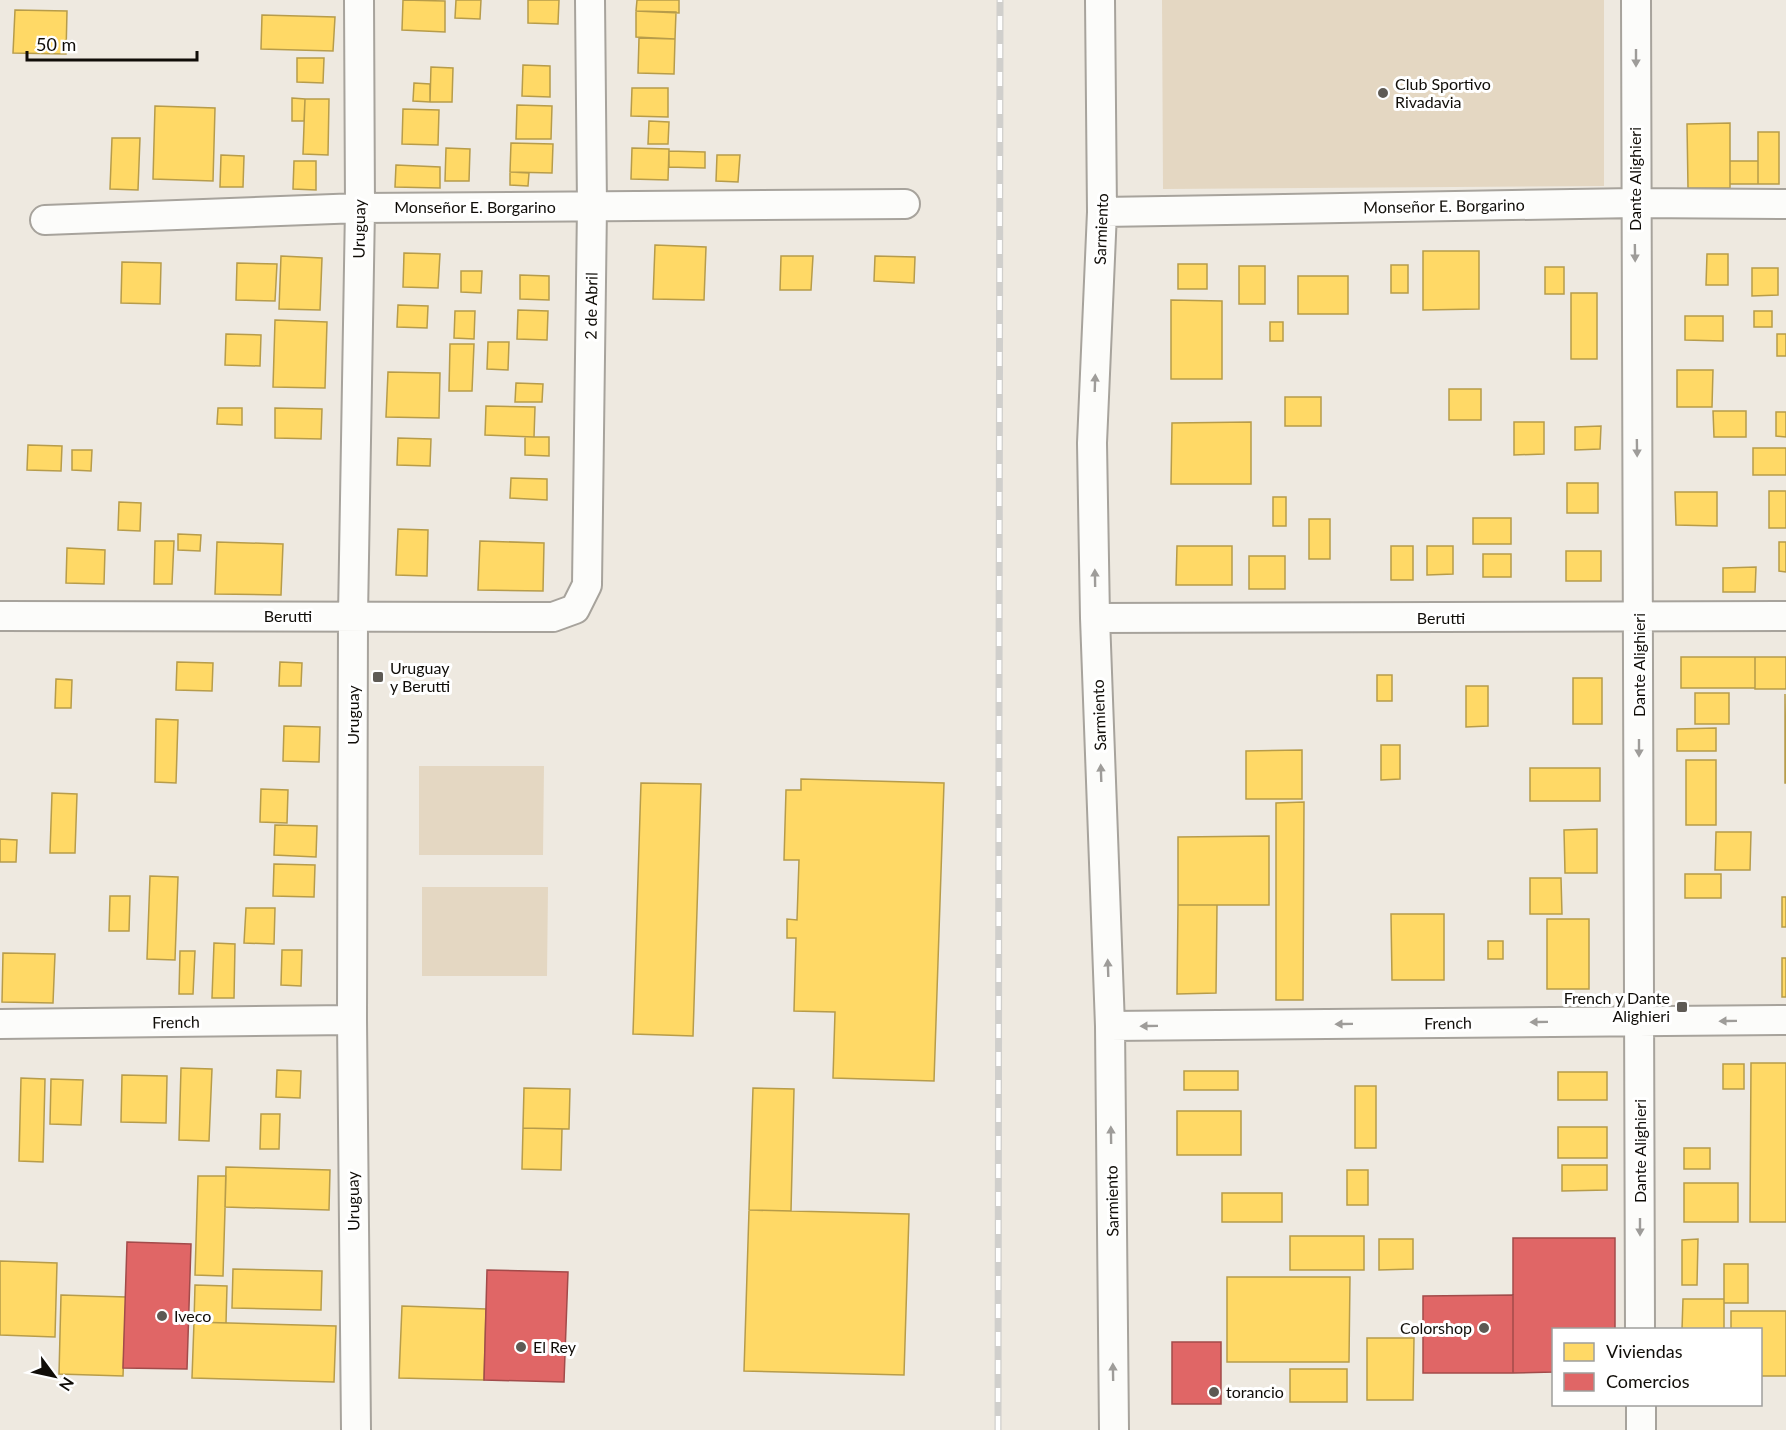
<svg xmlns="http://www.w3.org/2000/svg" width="1786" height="1430" font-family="Lato,sans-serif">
<rect width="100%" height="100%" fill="#eee9e0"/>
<path fill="#e4d7c2" d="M1162 0H1604V186L1163 189Z
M419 766H544L543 855H419Z
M422 887H548L547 976H422Z"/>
<path fill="#ffd966" stroke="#b79c4a" stroke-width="1.5" d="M403 0 445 1V32L402 30Z
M456 0H481L480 19 455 18Z
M528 0H559L558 24 528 23Z
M637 0H679V13L636 11Z
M15 10 67 11 66 54 13 53Z
M636 11 676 12 675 39 636 37Z
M262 15 335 17 333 51 261 49Z
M639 38 675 39 674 74 638 73Z
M297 58H324L323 83 297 82Z
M523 65 550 66V97L522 96Z
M431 67 453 68 452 102H430Z
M414 83 430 84V102L413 101Z
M632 88H668V117L631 116Z
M292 98 305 99 304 121H292Z
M305 99H329L328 155 303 154Z
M517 105 552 106 551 139H516Z
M155 106 215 108 213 181 153 179Z
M403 109 439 110 438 145 402 144Z
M649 121 669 122 668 144H648Z
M1730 123V188H1688L1687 124Z
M1758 132H1779V184H1758Z
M112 138H140L138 190 110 189Z
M511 143 553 144 552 173 510 172Z
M446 148 470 149 469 181H445Z
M632 148 669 149 668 180 631 179Z
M669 151 705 152V168L669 167Z
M221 155 244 156 243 187H220Z
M717 155H740L738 182 716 181Z
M294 161H316V190L293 189Z
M1730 161H1758V184H1730Z
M396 165 440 167V188L395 187Z
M510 172 529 173 528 186 510 185Z
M655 245 706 247 704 300 653 299Z
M1423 251H1479V309L1423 310Z
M404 253 440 254 438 288 403 287Z
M1707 254H1728V285H1706Z
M281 256 322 258 320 310 279 309Z
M781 256H813L811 290H780Z
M875 256 915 257 914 283 874 281Z
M122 262 161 263 160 304 121 303Z
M237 263 277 264 275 301 236 300Z
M1178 264H1207V289H1178Z
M1391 265H1408V293H1391Z
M1239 266H1265V304H1239Z
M1545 267H1564V294H1545Z
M1752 268H1778V295L1752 296Z
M461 271H482L481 293 461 292Z
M520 275 549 276V300L520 299Z
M1298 276H1348V314H1298Z
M1571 293H1597V359H1571Z
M1171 300 1222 301V379H1171Z
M398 305 428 306 427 328 397 327Z
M518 310 548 311 547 340 517 339Z
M455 311H475L474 339 454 338Z
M1754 311H1772V327H1754Z
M1685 316H1723V341L1685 340Z
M275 320 327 322 325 388 273 387Z
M1270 322H1283V341H1270Z
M226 334 261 335 260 366 225 365Z
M1777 334H1786V356H1777Z
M488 342H509L508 370 487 369Z
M450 344H474L472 391H449Z
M1677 370H1713L1712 407H1677Z
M388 372 440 373 439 418 386 417Z
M516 383 543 384 542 402H515Z
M1449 389H1481V420H1449Z
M1285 397H1321V426H1285Z
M486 406 535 407 534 437 485 435Z
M218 408H242V425L217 424Z
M275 408 322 409 321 439 275 438Z
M1713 411H1746V437H1714Z
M1776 412H1786V437L1776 436Z
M1251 422V484H1171L1172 423Z
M1514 422H1544V454L1514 455Z
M1601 426 1600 449 1575 450V427Z
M525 437H549V456L525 455Z
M398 438 431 439 430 466 397 465Z
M28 445 62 446 61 471 27 470Z
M1753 448H1786V475H1753Z
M72 450H92L91 471 72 470Z
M511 478 547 479V500L510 498Z
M1567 483H1598V513H1567Z
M1769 491H1786V528H1769Z
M1675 492H1717V526L1676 525Z
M1273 497H1286V526H1273Z
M119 502 141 503 140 531 118 530Z
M1473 518H1511V544H1473Z
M1309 519H1330V559H1309Z
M398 529 428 530 427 576 396 575Z
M178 534 201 535 200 551 178 550Z
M155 541H174L172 584H154Z
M480 541 544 543 543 591 478 590Z
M217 542 283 544 281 595 215 594Z
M1779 542H1786V572L1779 571Z
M1177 546H1232V585H1176Z
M1391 546H1413V580H1391Z
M1427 546H1453V574L1427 575Z
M67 548 105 550 104 584 66 583Z
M1566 551H1601V581H1566Z
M1483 554H1511V577H1483Z
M1249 556H1285V589H1249Z
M1756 567 1755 592H1723V568Z
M1681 657H1755V688H1681Z
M1755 657H1786V689H1755Z
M177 662 213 663 212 691 176 690Z
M280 662 302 663 301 686H279Z
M1377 675H1392V701H1377Z
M1573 678H1602V724H1573Z
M56 679 72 680 71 708H55Z
M1466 686H1488V726L1466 727Z
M1695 693H1729V724H1695Z
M1785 694 1786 783H1785Z
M156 719 178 720 176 783 155 782Z
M284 726 320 727 319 762 283 761Z
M1716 728V751H1677V729Z
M1381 745H1400V779L1381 780Z
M1302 750V799H1246V751Z
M1686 760H1716V825H1686Z
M1530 768H1600V801H1530Z
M801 779 944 783 934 1081 833 1078 835 1012 794 1011 796 938H787V919L797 920 799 860H784L786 790H801Z
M641 783 701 784 693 1036 633 1034Z
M261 789 288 790 287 823 260 822Z
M52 793 77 794 75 853H50Z
M1304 802 1303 1000H1276V803Z
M275 825 317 826 316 857 274 855Z
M1597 829V873H1565L1564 830Z
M1716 832H1751L1750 870H1715Z
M1269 836V905H1178V837Z
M0 839 17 840 16 862H0Z
M274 864 315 865 314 897 273 896Z
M1685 874H1721V898H1685Z
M150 876 178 877 175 960 147 959Z
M1530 878H1561L1562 914H1530Z
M110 896H130L129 931H109Z
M1782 897H1786V927H1782Z
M1178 905H1217L1216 993 1177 994Z
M246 908H275L274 944 244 943Z
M1391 914H1444V980H1392Z
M1547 919H1589V989H1547Z
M1488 941H1503V959H1488Z
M214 943 235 944 234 998H212Z
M282 950H302L301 986 281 985Z
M180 951H195L193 994H179Z
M3 953 55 954 53 1003 2 1002Z
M1782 958H1786V997H1782Z
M1751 1063H1786V1222H1750Z
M1723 1064H1744V1089H1723Z
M181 1068 212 1069 209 1141 179 1140Z
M277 1070 301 1071 300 1098 276 1097Z
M1184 1071H1238V1090H1184Z
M1558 1072H1607V1100H1558Z
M122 1075 167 1076 166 1123 121 1122Z
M21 1078 45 1079 43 1162 19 1161Z
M51 1079 83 1080 81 1125 50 1124Z
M1355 1086H1376V1148H1355Z
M524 1088 570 1089 569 1129 523 1128Z
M753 1088 794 1089 791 1211 749 1210Z
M1177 1111H1241V1155H1177Z
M261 1114H280L279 1149H260Z
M1558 1127H1607V1158H1558Z
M523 1128 562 1129 561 1170 522 1169Z
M1684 1148H1710V1169H1684Z
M1562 1165H1607V1190L1562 1191Z
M226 1167 330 1170 329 1210 225 1207Z
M1347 1170H1368V1205H1347Z
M198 1176H226L223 1276 195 1275Z
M1684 1183H1738V1222H1684Z
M1222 1193H1282V1222H1222Z
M749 1210 909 1214 904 1375 744 1371Z
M1290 1236H1364V1270H1290Z
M1379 1239H1413V1269L1379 1270Z
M1698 1239 1697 1285H1682V1240Z
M0 1261 57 1263 55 1337 0 1335Z
M1724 1264H1748V1303H1724Z
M233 1269 322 1271 321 1310 232 1308Z
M1227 1277H1350L1349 1362H1227Z
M195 1285 227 1286 226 1323 194 1322Z
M61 1295 126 1297 123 1376 59 1374Z
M1683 1299H1724V1330H1682Z
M402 1306 486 1309 484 1380 399 1378Z
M1731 1311H1786V1376H1760V1330H1731Z
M194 1322 336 1326 334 1382 192 1378Z
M1367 1338H1414L1413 1400H1367Z
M1290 1369H1347V1402H1290Z"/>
<path fill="#e06666" stroke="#a24b4a" stroke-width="1.5" d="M1513 1238H1615V1330H1554V1372L1513 1373Z
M127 1242 191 1244 187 1369 123 1368Z
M487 1270 568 1272 564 1382 484 1380Z
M1513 1295V1373H1423V1296Z
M1172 1342H1221V1404H1172Z"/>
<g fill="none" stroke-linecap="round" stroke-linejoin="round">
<defs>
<path id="minor" d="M1100 0 1102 212 1092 443 1095 618 1110 1026 1114 1430
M1636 0 1640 1330
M1102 212 1635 203 1786 204
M45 220 360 208 905 204
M0 616 553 617 575 609 587 585 592 206 590 0
M1095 618 1786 616
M0 1024 352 1020
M1110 1026 1786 1020
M1641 1404V1430
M356 1430 352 1020 353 616 360 208 359 0"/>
</defs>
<use href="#minor" stroke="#a7a39c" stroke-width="32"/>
<use href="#minor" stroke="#fcfcfa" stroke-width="28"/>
<defs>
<path id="rail" d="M998 1430 1000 0"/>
</defs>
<use href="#rail" stroke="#d0cfcc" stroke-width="7"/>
<use href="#rail" stroke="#fff" stroke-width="4.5" stroke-dasharray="14" stroke-linecap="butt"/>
</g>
<defs><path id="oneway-solid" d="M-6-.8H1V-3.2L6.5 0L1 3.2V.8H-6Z" transform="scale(1.5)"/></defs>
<g fill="#9e9c99">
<use href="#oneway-solid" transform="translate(1636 58) rotate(90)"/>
<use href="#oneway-solid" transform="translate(1635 253) rotate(89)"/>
<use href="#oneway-solid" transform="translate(1095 383) rotate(-88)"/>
<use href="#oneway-solid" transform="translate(1637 448) rotate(89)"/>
<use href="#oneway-solid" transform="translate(1095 578) rotate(-91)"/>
<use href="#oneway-solid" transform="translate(1639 748) rotate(90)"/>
<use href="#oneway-solid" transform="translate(1101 773) rotate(-92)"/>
<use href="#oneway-solid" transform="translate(1108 968) rotate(-92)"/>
<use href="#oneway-solid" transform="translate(1728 1021) rotate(179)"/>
<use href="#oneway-solid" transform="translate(1539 1022) rotate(179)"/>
<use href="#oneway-solid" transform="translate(1344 1024) rotate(179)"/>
<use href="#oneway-solid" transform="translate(1149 1026) rotate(179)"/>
<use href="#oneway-solid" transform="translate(1111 1135) rotate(-91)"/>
<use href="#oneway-solid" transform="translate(1640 1227) rotate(90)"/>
<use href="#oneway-solid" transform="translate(1113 1372) rotate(-91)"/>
</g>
<g fill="#5e5a54" stroke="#fff" stroke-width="2">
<circle cx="1383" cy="93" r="6"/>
<rect x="372" y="671" width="12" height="12" rx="3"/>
<rect x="1676" y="1001" width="12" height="12" rx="3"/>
<circle cx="162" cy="1316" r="6"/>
<circle cx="1484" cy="1328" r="6"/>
<circle cx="521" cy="1347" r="6"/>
<circle cx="1214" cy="1392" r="6"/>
</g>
<g text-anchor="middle" stroke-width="6" stroke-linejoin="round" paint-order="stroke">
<g font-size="16" fill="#100d08" stroke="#fff" text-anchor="start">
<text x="1395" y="90">Club Sportivo<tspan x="1395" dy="18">Rivadavia</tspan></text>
<text x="390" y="674">Uruguay<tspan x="390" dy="18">y Berutti</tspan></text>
<text x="1670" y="1004" text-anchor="end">French y Dante<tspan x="1670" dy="18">Alighieri</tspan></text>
<text x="174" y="1322">Iveco</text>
<text x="1472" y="1334" text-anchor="end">Colorshop</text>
<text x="533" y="1353">El Rey</text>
<text x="1226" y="1398">torancio</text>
</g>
<g font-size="16" fill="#100d08" stroke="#fff">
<text transform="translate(1635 179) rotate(-90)" y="6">Dante Alighieri</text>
<text transform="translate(1444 206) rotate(-1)" y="6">Monseñor E. Borgarino</text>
<text x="475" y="213">Monseñor E. Borgarino</text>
<text transform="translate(359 229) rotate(-89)" y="6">Uruguay</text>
<text transform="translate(1101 229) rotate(-88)" y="6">Sarmiento</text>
<text transform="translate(591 306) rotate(-89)" y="6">2 de Abril</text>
<text x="288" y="622">Berutti</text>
<text x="1441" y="624">Berutti</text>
<text transform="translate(1639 665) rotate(-90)" y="6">Dante Alighieri</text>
<text transform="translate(353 715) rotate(-90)" y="6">Uruguay</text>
<text transform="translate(1099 715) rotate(-92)" y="6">Sarmiento</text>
<text transform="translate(176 1022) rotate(-1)" y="6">French</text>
<text transform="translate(1448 1023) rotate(-1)" y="6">French</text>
<text transform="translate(1640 1151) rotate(-90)" y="6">Dante Alighieri</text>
<text transform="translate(353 1201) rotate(-91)" y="6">Uruguay</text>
<text transform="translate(1112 1201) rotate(-91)" y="6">Sarmiento</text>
</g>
</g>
<rect x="1552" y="1328" width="210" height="78" fill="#ffffff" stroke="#9f9e9c" stroke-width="1.5"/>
<rect x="1564" y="1343" width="30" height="18" fill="#ffd966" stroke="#9f9e9c" stroke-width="1.5"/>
<text x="1606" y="1358" font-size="18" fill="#100d08">Viviendas</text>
<rect x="1564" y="1373" width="30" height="18" fill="#e06666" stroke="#9f9e9c" stroke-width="1.5"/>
<text x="1606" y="1388" font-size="18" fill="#100d08">Comercios</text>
<g transform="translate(54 1376) rotate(123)" stroke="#ffffff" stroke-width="4.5" paint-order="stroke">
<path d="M0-4.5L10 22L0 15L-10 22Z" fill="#100d08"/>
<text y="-9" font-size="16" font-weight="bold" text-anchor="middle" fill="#100d08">N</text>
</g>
<path d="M27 51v9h170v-9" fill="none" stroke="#100d08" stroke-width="3"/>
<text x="36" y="51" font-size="18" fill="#100d08" stroke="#ffffff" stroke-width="4.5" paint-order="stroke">50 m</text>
</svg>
